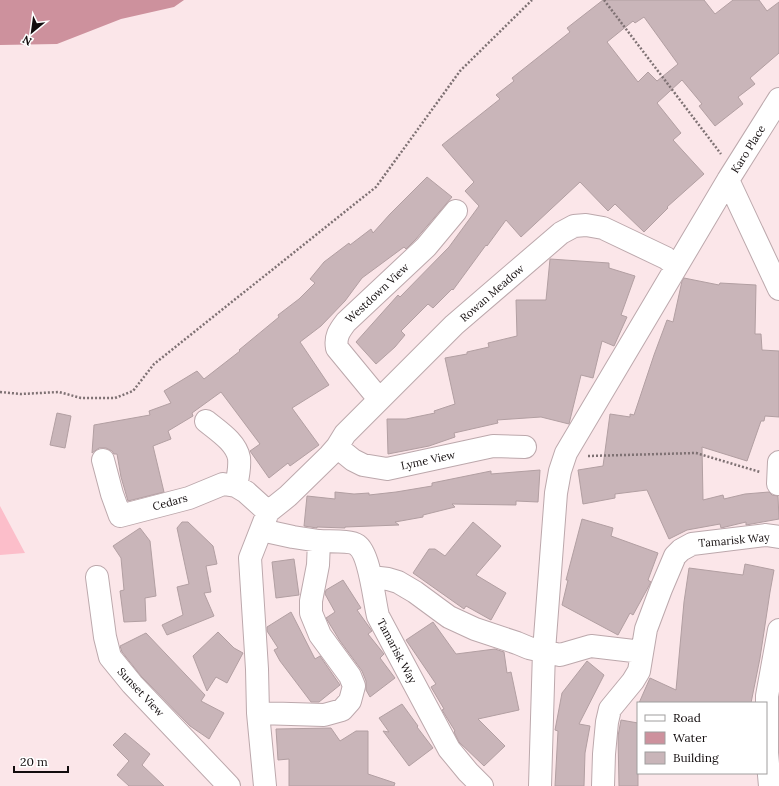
<svg xmlns="http://www.w3.org/2000/svg" width="779" height="786" font-family="Lora,serif">
<rect width="100%" height="100%" fill="#fbe6e9"/>
<path fill="#fcbeca" d="M0 506 25 553 0 555Z"/>
<path fill="#cd919d" d="M0 0H184L174 7 121 19 57 44 0 45Z"/>
<path fill="#c9b5b9" stroke="#b29fa2" fill-rule="evenodd" d="M603 0H704L715 14 733 0H759L767 11 779 2V53L750 78 755 84 738 97 743 104 715 126 699 106 702 104 682 80 657 103 681 133 673 140 704 174 667 207 668 208 644 232 615 204 608 211 580 182 521 237 506 220 487 246 486 245 453 290 452 289 433 308 428 304 401 331 405 335 395 347 376 364 356 342 398 295 400 297 449 247 479 206 465 191 474 182 442 145 500 99 496 95 514 81 512 78 570 32 567 28ZM644 17 678 64 657 81 648 72 638 82 607 42 633 21 635 23Z
M427 177 452 197 416 239 406 249 404 247 362 278 345 301 321 326 300 342 329 385 292 408 319 445 290 466 288 463 269 478 250 451 260 444 221 392 192 413 193 416 168 431 171 439 153 446 164 492 128 501 121 477 117 454H114L112 451 106 448H99L92 453 94 425 150 415 149 411 171 403 164 391 197 371 204 379 240 351 239 350 279 317 278 315 299 299 315 283 310 279 324 262 349 243 350 245 371 229 373 233 390 214Z
M550 259 609 263V268L635 276 621 315 627 317 614 346 602 341 593 378 581 375 569 424 541 417 497 420 498 423 454 433 455 437 429 446 388 454 387 419H406L435 413 434 411 455 404 445 358 467 354V352L489 347 488 343 517 336 516 300H546Z
M684 278 719 285 720 283 756 285 755 334H761L762 350 779 351V417L765 416 764 421H761L747 461 702 447 703 500 723 495 724 499 745 494 769 492 772 495 778 496 779 519 746 525V522L721 528 720 524 687 530 669 539 647 490 615 494V498L583 504 578 470 603 466 610 414 630 417V414L634 415 654 355 667 320 673 322 682 281Z
M57 413 71 416 65 448 50 445Z
M540 470 538 502 516 501V505L452 504 455 507 423 515V517L395 522 399 525 345 527V528L317 527V528L304 526 307 496 335 499V492L354 494 369 493V495L396 492 432 486V483L491 471V474Z
M582 519 613 528 611 536 658 553 648 580 651 582 650 584 633 615 630 613 618 635 562 605 568 580H566Z
M182 522H188L213 546 217 564 206 566 211 592 204 593 214 616 167 635 162 625 183 615 177 587 189 584 177 528Z
M473 522 501 546 476 575 506 593 491 620 466 606 464 609 413 573 429 549H435L445 556Z
M140 528 150 541 156 596 145 598 146 621 124 622 120 591 124 590 121 558 113 546Z
M294 559 299 595 276 598 272 562Z
M745 564 774 570 770 592 760 658 751 703H639L650 678 676 690 684 602 689 568 743 575Z
M343 580 361 608 357 610 372 631 368 634 384 654 380 658 395 678 370 697 366 690V681L362 671 340 641 326 618 335 612 325 594 326 590Z
M291 612 315 659 320 656 340 685 319 702H311L280 661 274 650 278 648 267 631V627Z
M433 622 456 654 495 649 504 652 507 673 511 672 519 710 478 719 505 746 484 766 459 742 454 732 455 731 442 710 444 709 431 687 436 684 406 640Z
M218 632 234 648 243 653 227 683 216 677 207 691 193 656Z
M146 633 205 695 201 701 224 713 209 739 190 726 141 676 122 652 120 646Z
M587 661 604 675 579 724 590 726 585 753 584 786H555L558 731 555 730 562 693Z
M402 704 418 726 417 727 433 748 409 766 383 731 389 732 379 718Z
M621 720 638 723V786H619L618 736Z
M331 728 340 741 356 731H368V774L395 783 394 786H289V759L278 760 276 729Z
M125 733 150 754 142 765 164 786H129L117 775 129 761 113 745Z"/>
<g fill="none" stroke-linecap="round" stroke-linejoin="round">
<defs>
<path id="minor" d="M728 180 779 289
M379 399 337 348C335 337 339 331 346 322L426 247 456 211
M206 421C218 431 236 442 239 458 240 467 238 477 236 486
M337 447 353 460 363 465 387 469 493 446 525 447
M103 460 112 494 120 516 189 498 223 484 236 486 246 492 268 512
M778 484 779 462
M261 530 293 537 319 541
M97 577 105 637 110 657 132 684 229 786
M371 577 388 579 398 582 415 592 449 617 475 629 517 643 529 648 560 655 591 646 642 652
M258 713 324 715 342 710 350 701 354 686 350 676 320 635 311 613V601L318 565 319 541C328 542 350 540 357 545 370 554 374 600 378 616L449 749 468 772 482 786
M265 786 258 713 257 669 250 558 268 512 288 496 330 455 337 447 345 434 454 325 561 233 574 226 586 225 603 228 666 258 676 266
M540 786 544 651 556 493 560 471 566 453 728 180 779 99
M603 786 604 754 607 722 610 709 633 681 639 671 646 629 661 589 675 556 681 550 692 544 766 535 779 537
M770 786 767 753V696L779 630"/>
</defs>
<use href="#minor" stroke="#bca8ac" stroke-width="24"/>
<path stroke="#7e7173" stroke-width="2.5" stroke-dasharray="2 2" stroke-linecap="butt" d="M604 0 721 154
M0 392 21 394 59 392 81 398H115L133 391 154 364 376 187 460 71 532 0
M588 456 696 453 760 472"/>
<use href="#minor" stroke="#fff" stroke-width="22"/>
</g>
<g text-anchor="middle" stroke-width="3" stroke-linejoin="round" paint-order="stroke">
<g font-size="11" fill="#120c0d" stroke="#fff">
<text transform="translate(748 149) rotate(-58)" y="4">Karo Place</text>
<text transform="translate(377 293) rotate(-43)" y="4">Westdown View</text>
<text transform="translate(492 293) rotate(-41)" y="4">Rowan Meadow</text>
<text transform="translate(428 460) rotate(-12)" y="4">Lyme View</text>
<text transform="translate(170 502) rotate(-15)" y="4">Cedars</text>
<text transform="translate(734 540) rotate(-5)" y="4">Tamarisk Way</text>
<text transform="translate(397 651) rotate(62)" y="4">Tamarisk Way</text>
<text transform="translate(141 692) rotate(47)" y="4">Sunset View</text>
</g>
</g>
<rect x="637" y="702" width="130" height="72" fill="#ffffff" stroke="#a09e9e"/>
<rect x="645" y="715" width="20" height="6" fill="#ffffff" stroke="#a09e9e"/>
<text x="673" y="722" font-size="12" fill="#120c0d">Road</text>
<rect x="645" y="732" width="20" height="12" fill="#cd919d" stroke="#a09e9e"/>
<text x="673" y="742" font-size="12" fill="#120c0d">Water</text>
<rect x="645" y="752" width="20" height="12" fill="#c9b5b9" stroke="#a09e9e"/>
<text x="673" y="762" font-size="12" fill="#120c0d">Building</text>
<g transform="translate(32 32) rotate(209)" stroke="#ffffff" stroke-width="3" paint-order="stroke">
<path d="M0-3L7 15L0 10L-7 15Z" fill="#120c0d"/>
<text y="-6" font-size="11" font-weight="bold" text-anchor="middle" fill="#120c0d">N</text>
</g>
<path d="M14 766v6h54v-6" fill="none" stroke="#120c0d" stroke-width="2"/>
<text x="20" y="766" font-size="12" fill="#120c0d" stroke="#ffffff" stroke-width="3" paint-order="stroke">20 m</text>
</svg>
